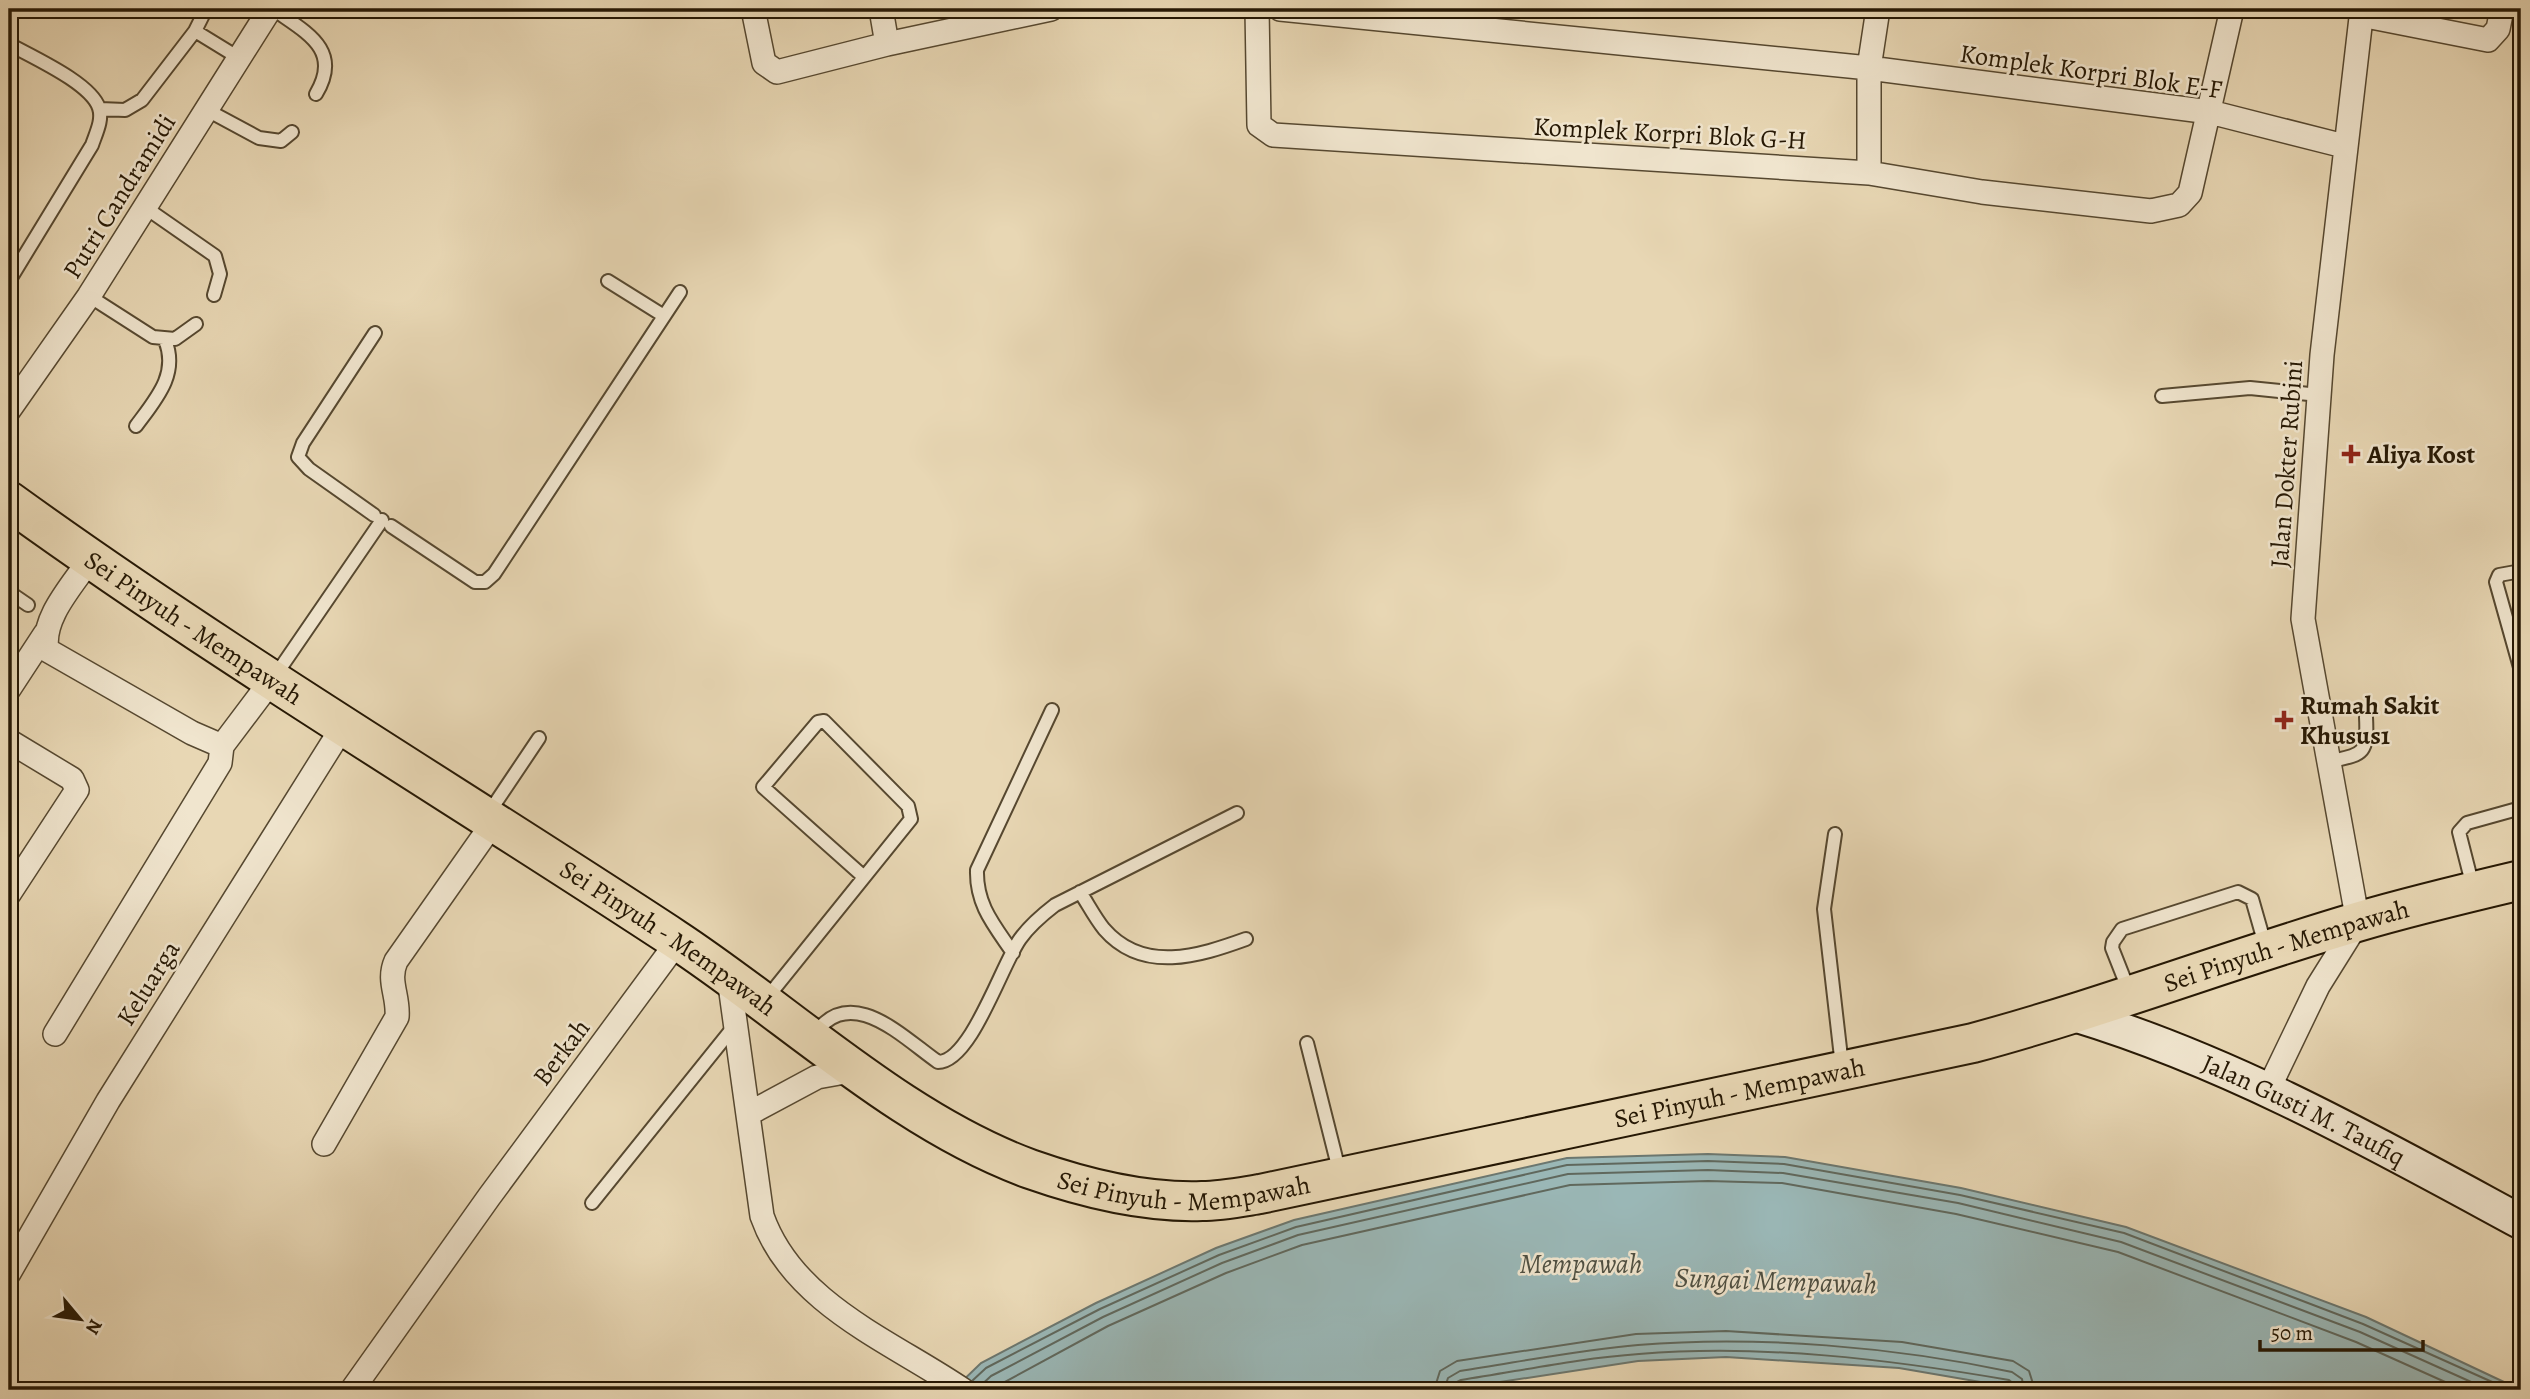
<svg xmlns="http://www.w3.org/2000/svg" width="2530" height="1399" font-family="Alegreya,serif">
<rect width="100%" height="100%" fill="#e8d7b4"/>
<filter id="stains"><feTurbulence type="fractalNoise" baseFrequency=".00286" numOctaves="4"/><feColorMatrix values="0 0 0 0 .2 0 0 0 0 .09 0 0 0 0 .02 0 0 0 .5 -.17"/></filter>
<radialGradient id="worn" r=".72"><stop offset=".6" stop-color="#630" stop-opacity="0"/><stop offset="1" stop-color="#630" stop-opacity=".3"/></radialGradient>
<path fill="#9ab7b6" stroke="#6c776f" stroke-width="2" d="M1708 1154 1785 1157 1961 1188 2126 1227 2366 1317 2521 1390H2027L1899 1368 1726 1357 1638 1361 1448 1390H953L981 1363 1096 1303 1216 1248 1294 1220 1567 1158Z"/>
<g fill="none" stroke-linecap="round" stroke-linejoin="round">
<path stroke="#60685d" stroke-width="2" d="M972 1381 986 1368 1100 1309 1219 1255 1296 1227 1567 1165 1708 1161 1784 1164 1960 1195 2124 1233 2363 1324 2510 1390
M976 1390 991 1376 1103 1317 1222 1263 1298 1235 1568 1174 1708 1170 1783 1173 1958 1203 2121 1242 2360 1332 2489 1390
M990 1390 1108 1326 1226 1273 1302 1245 1570 1185 1708 1181 1782 1183 1956 1214 2118 1252 2356 1342 2463 1390
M1434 1390 1440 1371 1457 1361 1636 1334 1726 1331 1902 1342 2013 1361 2029 1371 2035 1390
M1444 1390 1448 1378 1460 1371C1519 1362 1579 1350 1638 1345 1758 1335 1895 1347 2012 1372L2022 1379 2024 1390
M1453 1390 1455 1383 1461 1380C1520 1371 1580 1358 1639 1354 1763 1344 1887 1359 2009 1380L2014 1384 2016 1390"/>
<defs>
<path id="service" d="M206 9 195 31 239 58
M273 9C305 32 343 49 316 94
M9 44C32 57 91 83 99 108 103 120 96 133 92 145L9 281
M100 109 125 110 142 100 195 31
M207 110 259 138 281 141 292 132
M146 208 215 256 220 274 214 295
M608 281 664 316
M89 296 153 337 175 339 196 324
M2162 396 2250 388 2319 395
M136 426C156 399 179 374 165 340
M374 515 309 469 298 457 303 443 375 333
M391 526 475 582H485L494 574 680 292
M2521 571 2499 575 2496 582 2521 671
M9 592 28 605
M275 676 382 520
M2327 762C2363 754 2368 756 2366 717
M488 814 539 738
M1835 834 1824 909 1842 1066
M2473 887 2459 832 2467 823 2521 808
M1080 892C1088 904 1095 918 1104 929 1143 974 1199 956 1246 939
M1013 953C994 925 976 905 977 870L1052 710
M2129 991 2112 948 2113 942 2122 929 2238 892 2252 899 2266 948
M766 999 911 819 908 806 824 721 818 722 763 787 864 877
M813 1036C850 982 901 1036 938 1062 971 1062 1002 964 1020 939 1030 925 1042 915 1055 905L1237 813
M1307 1043 1340 1174
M592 1203 736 1024"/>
<path id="minor" d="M753 9 764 63 777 72 887 44 1051 9
M881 9 887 44
M1257 9 1259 125 1273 135 1869 173 1982 192 2151 211 2179 205 2190 193 2232 9
M1280 9 1869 68 2210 112 2344 146
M2361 15 2488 40 2498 29 2502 9
M1869 173V68L1878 9
M9 410 89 296 270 9
M90 559C73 585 41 618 47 650L192 733 222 746 271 681
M9 689 45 634
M9 741 72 779 77 790 9 894
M729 978 762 1216C793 1304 891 1341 963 1390
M55 1034 220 763 222 746
M2268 1090 2318 986 2358 922 2303 619 2322 355 2362 9
M750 1113 817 1077 856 1070
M324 1144 397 1017C399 996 387 981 396 961L493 823
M9 1273 108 1101 342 728
M352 1390 489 1197 678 941"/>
<g id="secondary">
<path id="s1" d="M2076 1015C2234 1063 2377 1144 2521 1222"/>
</g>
<g id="trunk">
<path id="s2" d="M9 501C225 657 453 793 675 939 789 1014 901 1122 1030 1169 1084 1188 1145 1203 1202 1201 1221 1201 1241 1197 1260 1194L1973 1043C2103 1008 2228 960 2357 922 2411 906 2466 893 2521 880"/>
</g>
</defs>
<use href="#service" stroke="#564830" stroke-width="16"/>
<use href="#minor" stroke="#564830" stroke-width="26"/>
<use href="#secondary" stroke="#261804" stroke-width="37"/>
<use href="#trunk" stroke="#261804" stroke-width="42"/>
<use href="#service" stroke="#f0e5ce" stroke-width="12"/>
<use href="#minor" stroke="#f0e5ce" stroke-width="23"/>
<use href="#secondary" stroke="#f0e5ce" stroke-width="33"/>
<use href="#trunk" stroke="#e8d7b4" stroke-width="38"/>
</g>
<g fill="#8f2418" stroke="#f0e5ce" stroke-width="2.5">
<path d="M2347.5 443.5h7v7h7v7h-7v7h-7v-7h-7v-7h7z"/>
<path d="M2280.5 709.5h7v7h7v7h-7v7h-7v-7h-7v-7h7z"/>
</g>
<g text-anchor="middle" stroke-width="5" stroke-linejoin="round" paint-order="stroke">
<g font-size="26" fill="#261804" stroke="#f0e5ce">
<text transform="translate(2091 71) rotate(8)" y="9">Komplek Korpri Blok E-F</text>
<text transform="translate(1670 133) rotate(3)" y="9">Komplek Korpri Blok G-H</text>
<text transform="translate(119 196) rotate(-58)" y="9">Putri Candramidi</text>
<text transform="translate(2286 464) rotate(-86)" y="9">Jalan Dokter Rubini</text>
<text dy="9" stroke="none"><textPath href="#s2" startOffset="224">Sei Pinyuh - Mempawah</textPath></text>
<text dy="9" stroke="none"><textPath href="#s2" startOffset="791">Sei Pinyuh - Mempawah</textPath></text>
<text dy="9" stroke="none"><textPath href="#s2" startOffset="2513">Sei Pinyuh - Mempawah</textPath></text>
<text transform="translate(148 983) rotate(-58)" y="9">Keluarga</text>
<text transform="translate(561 1052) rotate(-53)" y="9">Berkah</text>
<text dy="9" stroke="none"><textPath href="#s2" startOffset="1946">Sei Pinyuh - Mempawah</textPath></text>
<text dy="9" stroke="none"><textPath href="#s1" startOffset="247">Jalan Gusti M. Taufiq</textPath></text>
<text dy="9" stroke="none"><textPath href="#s2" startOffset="1379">Sei Pinyuh - Mempawah</textPath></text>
</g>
<g font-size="26" font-weight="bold" fill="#261804" stroke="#f0e5ce" text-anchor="start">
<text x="2367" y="463">Aliya Kost</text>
<text x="2300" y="714">Rumah Sakit<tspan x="2300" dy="30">Khusus1</tspan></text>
</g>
<g font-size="28" font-style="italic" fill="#4f5042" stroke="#f0e5ce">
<text x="1581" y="1273">Mempawah</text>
<text transform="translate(1776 1280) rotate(2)" y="10">Sungai Mempawah</text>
</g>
</g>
<rect width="2530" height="1399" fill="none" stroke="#e8d7b4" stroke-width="35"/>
<rect x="10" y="10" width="2509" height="1378" fill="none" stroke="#261804" stroke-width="3.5"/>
<rect x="18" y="18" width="2495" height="1364" fill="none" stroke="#261804" stroke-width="2"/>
<g transform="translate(80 1319) rotate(119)" stroke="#f0e5ce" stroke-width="5" paint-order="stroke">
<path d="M0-5L12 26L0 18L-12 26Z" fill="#261804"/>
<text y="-10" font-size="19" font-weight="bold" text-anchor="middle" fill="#261804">N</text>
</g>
<path d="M2260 1340v10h163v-10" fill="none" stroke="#261804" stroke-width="3.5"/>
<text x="2271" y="1340" font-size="21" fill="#261804" stroke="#f0e5ce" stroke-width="5" paint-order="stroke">50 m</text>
<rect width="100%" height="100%" filter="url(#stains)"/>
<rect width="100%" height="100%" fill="url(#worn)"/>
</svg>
